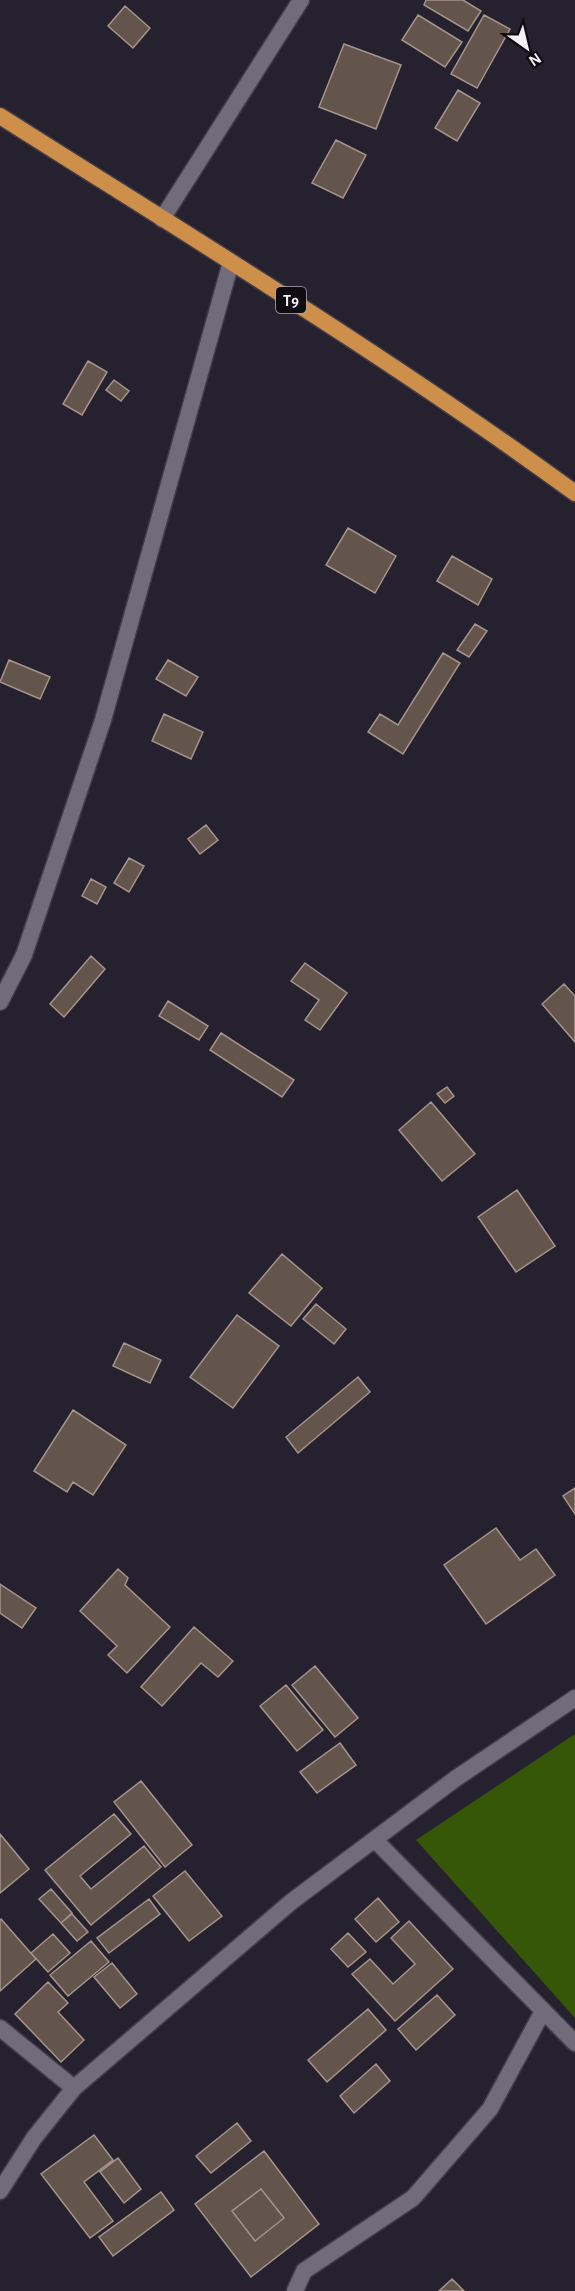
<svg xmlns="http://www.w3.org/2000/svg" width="575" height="2291" font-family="'Alegreya Sans',sans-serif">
<rect width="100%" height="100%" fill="#26212e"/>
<path fill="#355707" d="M575 1734V2018L416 1840Z"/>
<path fill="#63544c" stroke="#a5948b" stroke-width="1.5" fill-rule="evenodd" d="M426 0H463L481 11 468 31 424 5Z
M125 6 150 28 133 48 108 26Z
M418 15 462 42 445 67 402 40Z
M484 15 510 29 477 88 451 74Z
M344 44 401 65 376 129 319 107Z
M458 90 480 103 457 141 435 128Z
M336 140 366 155 343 198 312 183Z
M88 361 107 372 82 415 63 404Z
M114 380 129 391 121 401 106 390Z
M348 528 396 556 375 593 326 565Z
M452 556 492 579 478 605 437 581Z
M475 624 487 631 469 657 457 650Z
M443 653 460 663 403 754 368 732 380 714 398 725Z
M9 660 50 677 40 699 0 682Z
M168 660 198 677 186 696 156 679Z
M164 714 203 732 191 759 152 741Z
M206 825 218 840 200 854 188 839Z
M129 858 144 866 129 892 114 883Z
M91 879 106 887 97 904 82 896Z
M91 956 105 969 64 1017 50 1004Z
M305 963 347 993 320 1030 305 1020 319 1000 291 981Z
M564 984 575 996V1042L542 1004Z
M168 1001 208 1026 199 1040 159 1016Z
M221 1033 294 1080 282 1097 210 1050Z
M447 1087 454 1096 445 1103 437 1094Z
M431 1102 475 1154 442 1181 399 1130Z
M517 1190 555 1246 516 1272 478 1217Z
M282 1254 322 1288 291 1326 249 1293Z
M316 1304 346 1329 334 1344 303 1319Z
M237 1315 279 1346 233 1408 190 1377Z
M124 1343 161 1360 150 1383 113 1366Z
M358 1377 370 1392 298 1453 286 1437Z
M73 1410 126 1445 93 1495 73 1482 67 1492 34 1471Z
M575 1488V1514L563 1496Z
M496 1528 520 1560 536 1549 555 1575 486 1624 444 1565Z
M118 1569 128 1578 125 1585 170 1627 127 1673 108 1655 117 1646 80 1611Z
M0 1584 36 1608 22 1628 0 1613Z
M194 1627 233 1661 218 1677 201 1663 162 1706 141 1687Z
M315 1666 358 1718 335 1737 292 1685Z
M286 1685 323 1730 297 1751 260 1706Z
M340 1743 356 1765 317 1793 300 1772Z
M141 1781 192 1845 165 1867 114 1802Z
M114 1814 131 1834 80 1876 91 1889 144 1846 161 1867 91 1925 45 1870Z
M0 1834 29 1869 0 1893Z
M185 1871 222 1916 189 1941 153 1896Z
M51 1889 72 1913 61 1923 39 1899Z
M378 1898 399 1922 376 1942 355 1919Z
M149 1899 160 1914 109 1953 97 1938Z
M72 1914 88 1932 77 1941 61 1923Z
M1 1919 36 1959 0 1991V1920Z
M409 1921 453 1969 395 2021 352 1974 370 1959 393 1984 415 1964 391 1938Z
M348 1933 366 1952 348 1967 331 1949Z
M53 1934 70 1953 48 1972 31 1953Z
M91 1941 109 1962 68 1996 50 1975Z
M112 1963 137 1994 120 2008 94 1977Z
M48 1982 68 2003 58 2012 84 2040 61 2062 15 2014Z
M437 1995 455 2015 416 2050 398 2029Z
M368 2009 386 2030 327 2082 308 2060Z
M376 2064 390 2081 354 2113 340 2096Z
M237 2123 251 2141 211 2173 196 2156Z
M94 2135 113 2160 84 2182 113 2221 90 2238 41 2174Z
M264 2151 319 2224 251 2277 195 2204ZM261 2189 284 2218 255 2241 232 2211Z
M118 2158 141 2189 124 2203 100 2172Z
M261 2189 284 2218 255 2241 232 2211Z
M161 2192 174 2210 113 2256 99 2237Z
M452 2279 464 2291H439Z"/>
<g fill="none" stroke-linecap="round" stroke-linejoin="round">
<defs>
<path id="minor" d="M162 219 301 0
M0 1002 24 955 103 720 231 262
M375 1840 575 2043
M0 2028 74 2088
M0 2191 34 2138 74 2088 291 1902 455 1779 575 1698
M295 2291 304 2271 413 2198 490 2109 543 2011"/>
<path id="trunk" d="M0 116C194 239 390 358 575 493"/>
</defs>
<use href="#minor" stroke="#413c48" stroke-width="19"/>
<use href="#trunk" stroke="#413c48" stroke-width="19"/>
<use href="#minor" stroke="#716b7a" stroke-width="16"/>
<use href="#trunk" stroke="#cd8f49" stroke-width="16"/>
</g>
<g text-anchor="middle" stroke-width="6" stroke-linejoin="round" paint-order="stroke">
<rect fill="#0e0c11" stroke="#aeabb2" stroke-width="1.5" x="276" y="287" width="30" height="26" rx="4.5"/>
<g font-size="16" font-weight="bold" fill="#f2eff7">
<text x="291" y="306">T9</text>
</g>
</g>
<g transform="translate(527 48) rotate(146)" stroke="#0e0c11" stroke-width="4.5" paint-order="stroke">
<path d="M0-4.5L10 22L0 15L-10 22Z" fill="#f2eff7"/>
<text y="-9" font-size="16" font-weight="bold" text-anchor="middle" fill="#f2eff7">N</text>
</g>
</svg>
